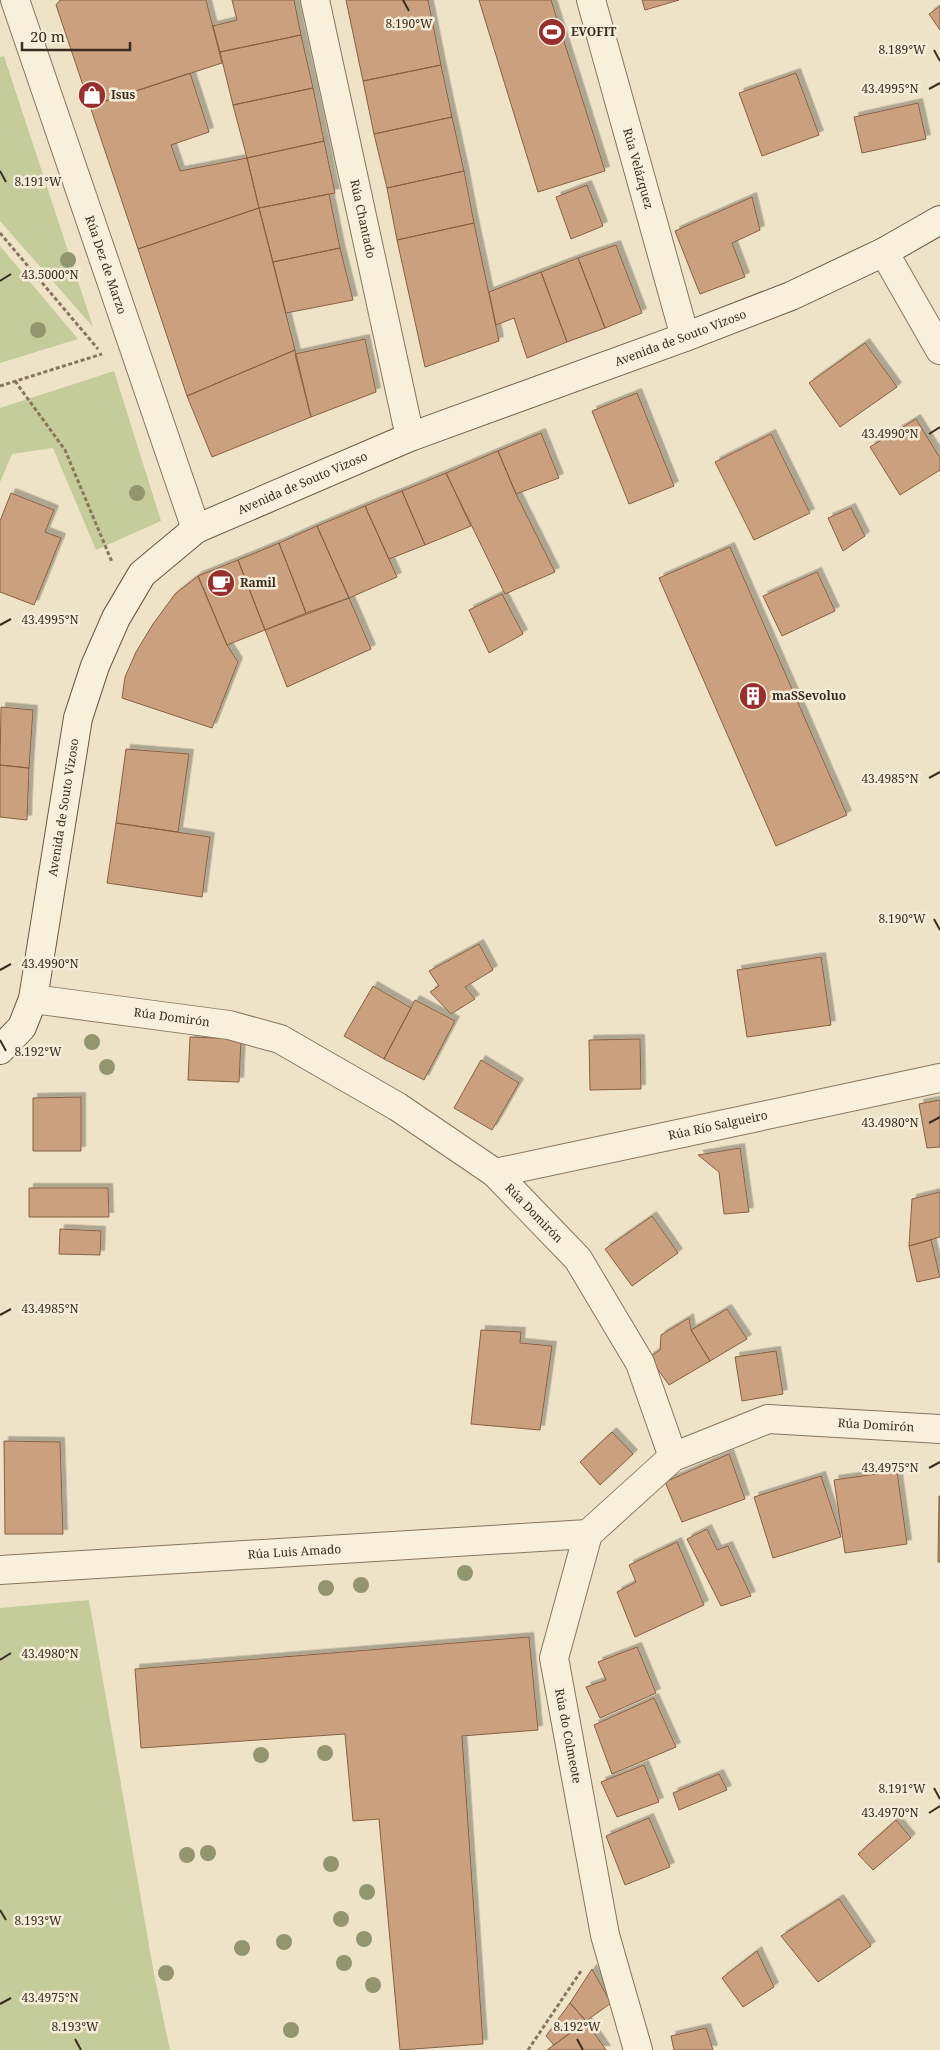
<svg xmlns="http://www.w3.org/2000/svg" width="940" height="2050" font-family="'Noto Serif',serif">
<defs>
<filter id="shadow"><feDropShadow dx="4.5" dy="-4.5" stdDeviation="0" flood-color="#0004"/></filter>
</defs>
<rect width="100%" height="100%" fill="#eee3c7"/>
<path fill="#c5cc9b" d="M4 56 93 327 0 221V57Z
M0 246 78 339 0 363Z
M114 371 161 521 96 550 53 448 12 454 0 482V408Z
M89 1600 154 1974 170 2050H0V1608Z"/>
<path fill="#cba07e" stroke="#886043" filter="url(#shadow)" d="M60 0H206L222 63 90 106 56 5Z
M232 0H294L301 35 220 52 213 26 237 20Z
M346 0H428L441 65 363 81Z
M479 0H551L605 171 538 192Z
M642 0H679L645 10Z
M940 6V30L929 14Z
M301 35 313 88 233 105 220 52Z
M441 65 452 117 374 134 363 81Z
M190 73 209 132 171 145 180 171 247 158 259 208 138 249 90 106Z
M796 73 819 135 762 156 739 93Z
M313 88 324 141 247 158 233 105Z
M918 103 926 139 862 153 854 117Z
M452 117 464 171 387 188 374 134Z
M324 141 335 193 259 208 247 158Z
M464 171 474 223 397 240 387 188Z
M587 185 603 226 571 239 556 197Z
M329 194 340 248 273 262 259 208Z
M752 197 760 230 732 243 745 277 700 294 675 231Z
M259 208 295 350 187 396 138 249Z
M474 223 499 341 425 367 397 240Z
M616 245 642 313 605 328 578 258Z
M340 248 353 300 286 313 273 262Z
M578 258 605 328 567 342 541 272Z
M541 272 567 342 527 358 514 318 496 325 489 292Z
M365 339 376 392 311 417 295 354Z
M865 343 897 387 840 427 809 383Z
M295 350 311 417 212 457 187 396Z
M637 393 674 486 629 504 592 411Z
M916 419 940 458V470L900 495 870 447Z
M541 433 559 478 516 494 498 451Z
M771 434 810 513 754 540 715 462Z
M498 451 516 494 555 572 505 594 446 473Z
M446 473 471 526 425 545 402 491Z
M402 491 425 545 389 559 365 506Z
M11 493 54 510 45 532 61 538 34 605 0 592V521Z
M365 506 397 577 349 598 317 526Z
M851 508 865 536 843 551 828 518Z
M317 526 349 598 306 613 279 543Z
M279 543 306 613 265 630 238 560Z
M730 547 847 815 776 846 659 578Z
M238 560 265 630 227 645 198 576Z
M817 572 835 611 782 636 763 596Z
M198 576 227 645 238 662 212 728 122 698 125 677 136 652 153 624 175 594Z
M502 594 523 634 489 653 469 610Z
M349 598 371 649 287 687 265 630Z
M1 707 33 710 29 768 0 765Z
M126 749 189 754 178 832 116 823Z
M0 765 29 768 27 820 0 817Z
M116 823 210 837 202 897 107 883Z
M479 944 493 970 465 987 475 999 451 1014 430 992 439 986 429 971Z
M821 957 831 1025 747 1037 737 970Z
M373 986 411 1008 384 1059 344 1036Z
M415 1000 455 1021 424 1080 384 1059Z
M190 1037 241 1039 239 1082 188 1080Z
M640 1039 641 1089 590 1090 589 1040Z
M481 1060 519 1083 492 1130 454 1108Z
M81 1097V1151H33V1098Z
M940 1100V1147L927 1148 919 1104Z
M740 1148 749 1212 724 1214 719 1172 698 1155Z
M29 1188H108L109 1217H29Z
M940 1192V1237L909 1246 912 1199Z
M652 1216 678 1253 632 1286 605 1249Z
M60 1229 101 1231 100 1255 59 1254Z
M931 1240 940 1277 917 1282 909 1246Z
M727 1309 747 1339 710 1361 691 1330Z
M689 1318 691 1330 710 1361 669 1385 649 1357 660 1350 661 1335Z
M481 1330 521 1332 520 1343 552 1346 540 1430 471 1424Z
M776 1351 783 1394 742 1401 735 1357Z
M612 1432 633 1454 600 1485 580 1462Z
M4 1441 60 1442 63 1534H5Z
M729 1454 745 1499 682 1522 665 1482Z
M897 1471 907 1544 845 1553 834 1480Z
M821 1476 841 1537 773 1558 754 1497Z
M939 1496H940V1562H938Z
M707 1529 717 1550 728 1546 751 1596 721 1606 687 1539Z
M677 1542 704 1605 635 1637 617 1592 636 1582 629 1565Z
M529 1637 538 1730 462 1736 483 2044 400 2050 379 1819 353 1821 345 1734 141 1748 135 1669Z
M637 1647 656 1693 600 1718 586 1687 606 1680 598 1662Z
M654 1698 676 1747 612 1774 594 1725Z
M644 1765 659 1802 617 1817 601 1782Z
M719 1774 727 1790 679 1810 673 1793Z
M649 1818 670 1867 625 1885 606 1836Z
M896 1820 911 1838 873 1870 858 1854Z
M839 1899 871 1946 818 1982 781 1936Z
M757 1951 774 1987 743 2007 722 1978Z
M592 1969 611 2003 586 2021 570 2003Z
M570 2003 586 2021 554 2045 546 2036Z
M586 2021 606 2050H547L554 2045Z
M706 2028 713 2050H674L671 2036Z"/>
<g fill="none" stroke-linecap="round" stroke-linejoin="round">
<defs>
<g id="street">
<path id="s1" d="M15 0 196 529"/>
<path id="s2" d="M315 0 410 437"/>
<path id="s3" d="M591 0 685 337"/>
<path d="M884 252 940 350"/>
<path id="s4" d="M33 999 229 1025 280 1039 398 1107 495 1173 578 1259 640 1363 673 1457"/>
<path id="s5" d="M495 1173 940 1078"/>
<path id="s6" d="M0 1570 588 1534"/>
<path id="s7" d="M638 2050 605 1935 554 1658 588 1534 673 1457 768 1419 940 1429"/>
</g>
<g id="secondary">
<path id="s8" d="M0 1050 22 1027 33 999 78 718 95 666 116 618 142 574 196 529 410 437 685 337 791 296 884 252 940 220"/>
</g>
</defs>
<use href="#street" stroke="#89755d" stroke-width="30"/>
<use href="#secondary" stroke="#6b5640" stroke-width="30"/>
<path stroke="#89755d" stroke-width="3" stroke-dasharray="4 2.5" stroke-linecap="butt" d="M0 233 98 349
M15 381 65 450 112 562
M0 386 102 354
M528 2050 581 1971"/>
<use href="#street" stroke="#f8f0db" stroke-width="28"/>
<use href="#secondary" stroke="#f8f0db" stroke-width="28"/>
</g>
<g fill="#93956f">
<circle cx="68" cy="260" r="8"/>
<circle cx="38" cy="330" r="8"/>
<circle cx="137" cy="493" r="8"/>
<circle cx="92" cy="1042" r="8"/>
<circle cx="107" cy="1067" r="8"/>
<circle cx="465" cy="1573" r="8"/>
<circle cx="361" cy="1585" r="8"/>
<circle cx="326" cy="1588" r="8"/>
<circle cx="325" cy="1753" r="8"/>
<circle cx="261" cy="1755" r="8"/>
<circle cx="208" cy="1853" r="8"/>
<circle cx="187" cy="1855" r="8"/>
<circle cx="331" cy="1864" r="8"/>
<circle cx="367" cy="1892" r="8"/>
<circle cx="341" cy="1919" r="8"/>
<circle cx="364" cy="1939" r="8"/>
<circle cx="284" cy="1942" r="8"/>
<circle cx="242" cy="1948" r="8"/>
<circle cx="344" cy="1963" r="8"/>
<circle cx="166" cy="1973" r="8"/>
<circle cx="373" cy="1985" r="8"/>
<circle cx="291" cy="2030" r="8"/>
</g>
<path fill="none" stroke="#3a2d20" stroke-width="2" d="M403 0 409 11M934 50 940 61M929 89 940 83M0 171 6 182M0 281 11 274M929 434 940 427M0 625 11 619M929 778 940 772M934 919 940 930M0 970 11 964M0 1040 6 1051M929 1123 940 1117M0 1315 11 1309M929 1468 940 1462M0 1660 11 1653M934 1788 940 1799M929 1813 940 1806M0 1910 6 1920M0 2004 11 1998M75 2039 81 2050M577 2039 583 2050"/>
<defs>
<symbol id="stadium-disc" viewBox="-11 -11 22 22"><circle r="9.5" fill="#972f2e" stroke="#f5edd7"/><path d="M0-5a6.5 5 0 1 0 0 10a6.5 5 0 1 0 0-10ZM-3.5-1.8h7v3.6h-7Z" fill="#fff"/></symbol>
<symbol id="shop-disc" viewBox="-11 -11 22 22"><circle r="9.5" fill="#972f2e" stroke="#f5edd7"/><path d="M-5-2.5h2.3a2.7 3.5 0 0 1 5.4 0H5L5.5 6h-11ZM-1.5-2.5h3a1.5 2.3 0 0 0-3 0Z" fill="#fff"/></symbol>
<symbol id="cafe-disc" viewBox="-11 -11 22 22"><circle r="9.5" fill="#972f2e" stroke="#f5edd7"/><path d="M-5.5-4.5H6V0H3Q3 3.5 0 3.5H-2.5Q-5.5 3.5-5.5 0ZM3-3.2v2h1.7v-2ZM-6 4.5H4V6H-6Z" fill="#fff"/></symbol>
<symbol id="building-disc" viewBox="-11 -11 22 22"><circle r="9.5" fill="#972f2e" stroke="#f5edd7"/><path d="M-4-6H4V6H1V3H-1V6H-4ZM-2.5-4.3h1.7v1.8h-1.7ZM.8-4.3h1.7v1.8H.8ZM-2.5-1h1.7V.8h-1.7ZM.8-1h1.7V.8H.8Z" fill="#fff"/></symbol>
</defs>
<g fill-rule="evenodd">
<use href="#stadium-disc" x="536" y="16" width="32" height="32"/>
<use href="#shop-disc" x="76" y="79" width="32" height="32"/>
<use href="#cafe-disc" x="205" y="567" width="32" height="32"/>
<use href="#building-disc" x="737" y="680" width="32" height="32"/>
</g>
<g text-anchor="middle" stroke-width="5" stroke-linejoin="round" paint-order="stroke">
<g font-size="12" font-weight="bold" fill="#3a2d20" stroke="#f5edd7" text-anchor="start">
<text x="571" y="36">EVOFIT</text>
<text x="111" y="99">Isus</text>
<text x="240" y="587">Ramil</text>
<text x="772" y="700">maSSevoluo</text>
</g>
<g font-size="12" fill="#3a2d20" stroke="#f5edd7">
<text dy="4" stroke="none"><textPath href="#s3" startOffset="175">Rúa Velázquez</textPath></text>
<text dy="4" stroke="none"><textPath href="#s2" startOffset="224">Rúa Chantado</textPath></text>
<text dy="4" stroke="none"><textPath href="#s1" startOffset="280">Rúa Dez de Marzo</textPath></text>
<text dy="4" stroke="none"><textPath href="#s8" startOffset="1096">Avenida de Souto Vizoso</textPath></text>
<text dy="4" stroke="none"><textPath href="#s8" startOffset="691">Avenida de Souto Vizoso</textPath></text>
<text dy="4" stroke="none"><textPath href="#s8" startOffset="256">Avenida de Souto Vizoso</textPath></text>
<text dy="4" stroke="none"><textPath href="#s4" startOffset="140">Rúa Domirón</textPath></text>
<text dy="4" stroke="none"><textPath href="#s5" startOffset="228">Rúa Río Salgueiro</textPath></text>
<text dy="4" stroke="none"><textPath href="#s4" startOffset="560">Rúa Domirón</textPath></text>
<text dy="4" stroke="none"><textPath href="#s7" startOffset="855">Rúa Domirón</textPath></text>
<text dy="4" stroke="none"><textPath href="#s6" startOffset="295">Rúa Luis Amado</textPath></text>
<text transform="translate(568 1736) rotate(79)" y="4">Rúa do Colmeote</text>
</g>
</g>
<g font-size="12" text-anchor="middle" fill="#3a2d20" stroke="#f5edd7" stroke-width="5" stroke-linejoin="round" paint-order="stroke">
<text x="409" y="28">8.190°W</text>
<text x="902" y="54">8.189°W</text>
<text x="890" y="93">43.4995°N</text>
<text x="38" y="186">8.191°W</text>
<text x="50" y="279">43.5000°N</text>
<text x="890" y="438">43.4990°N</text>
<text x="50" y="624">43.4995°N</text>
<text x="890" y="783">43.4985°N</text>
<text x="902" y="923">8.190°W</text>
<text x="50" y="968">43.4990°N</text>
<text x="38" y="1056">8.192°W</text>
<text x="890" y="1127">43.4980°N</text>
<text x="50" y="1313">43.4985°N</text>
<text x="890" y="1472">43.4975°N</text>
<text x="50" y="1658">43.4980°N</text>
<text x="902" y="1793">8.191°W</text>
<text x="890" y="1817">43.4970°N</text>
<text x="38" y="1925">8.193°W</text>
<text x="50" y="2002">43.4975°N</text>
<text x="75" y="2031">8.193°W</text>
<text x="577" y="2031">8.192°W</text>
</g>
<path d="M22 42v8h108v-8" fill="none" stroke="#3a2d20" stroke-width="2.5"/>
<text x="30" y="42" font-size="15" fill="#3a2d20" stroke="#f5edd7" stroke-width="4" paint-order="stroke">20 m</text>
</svg>
